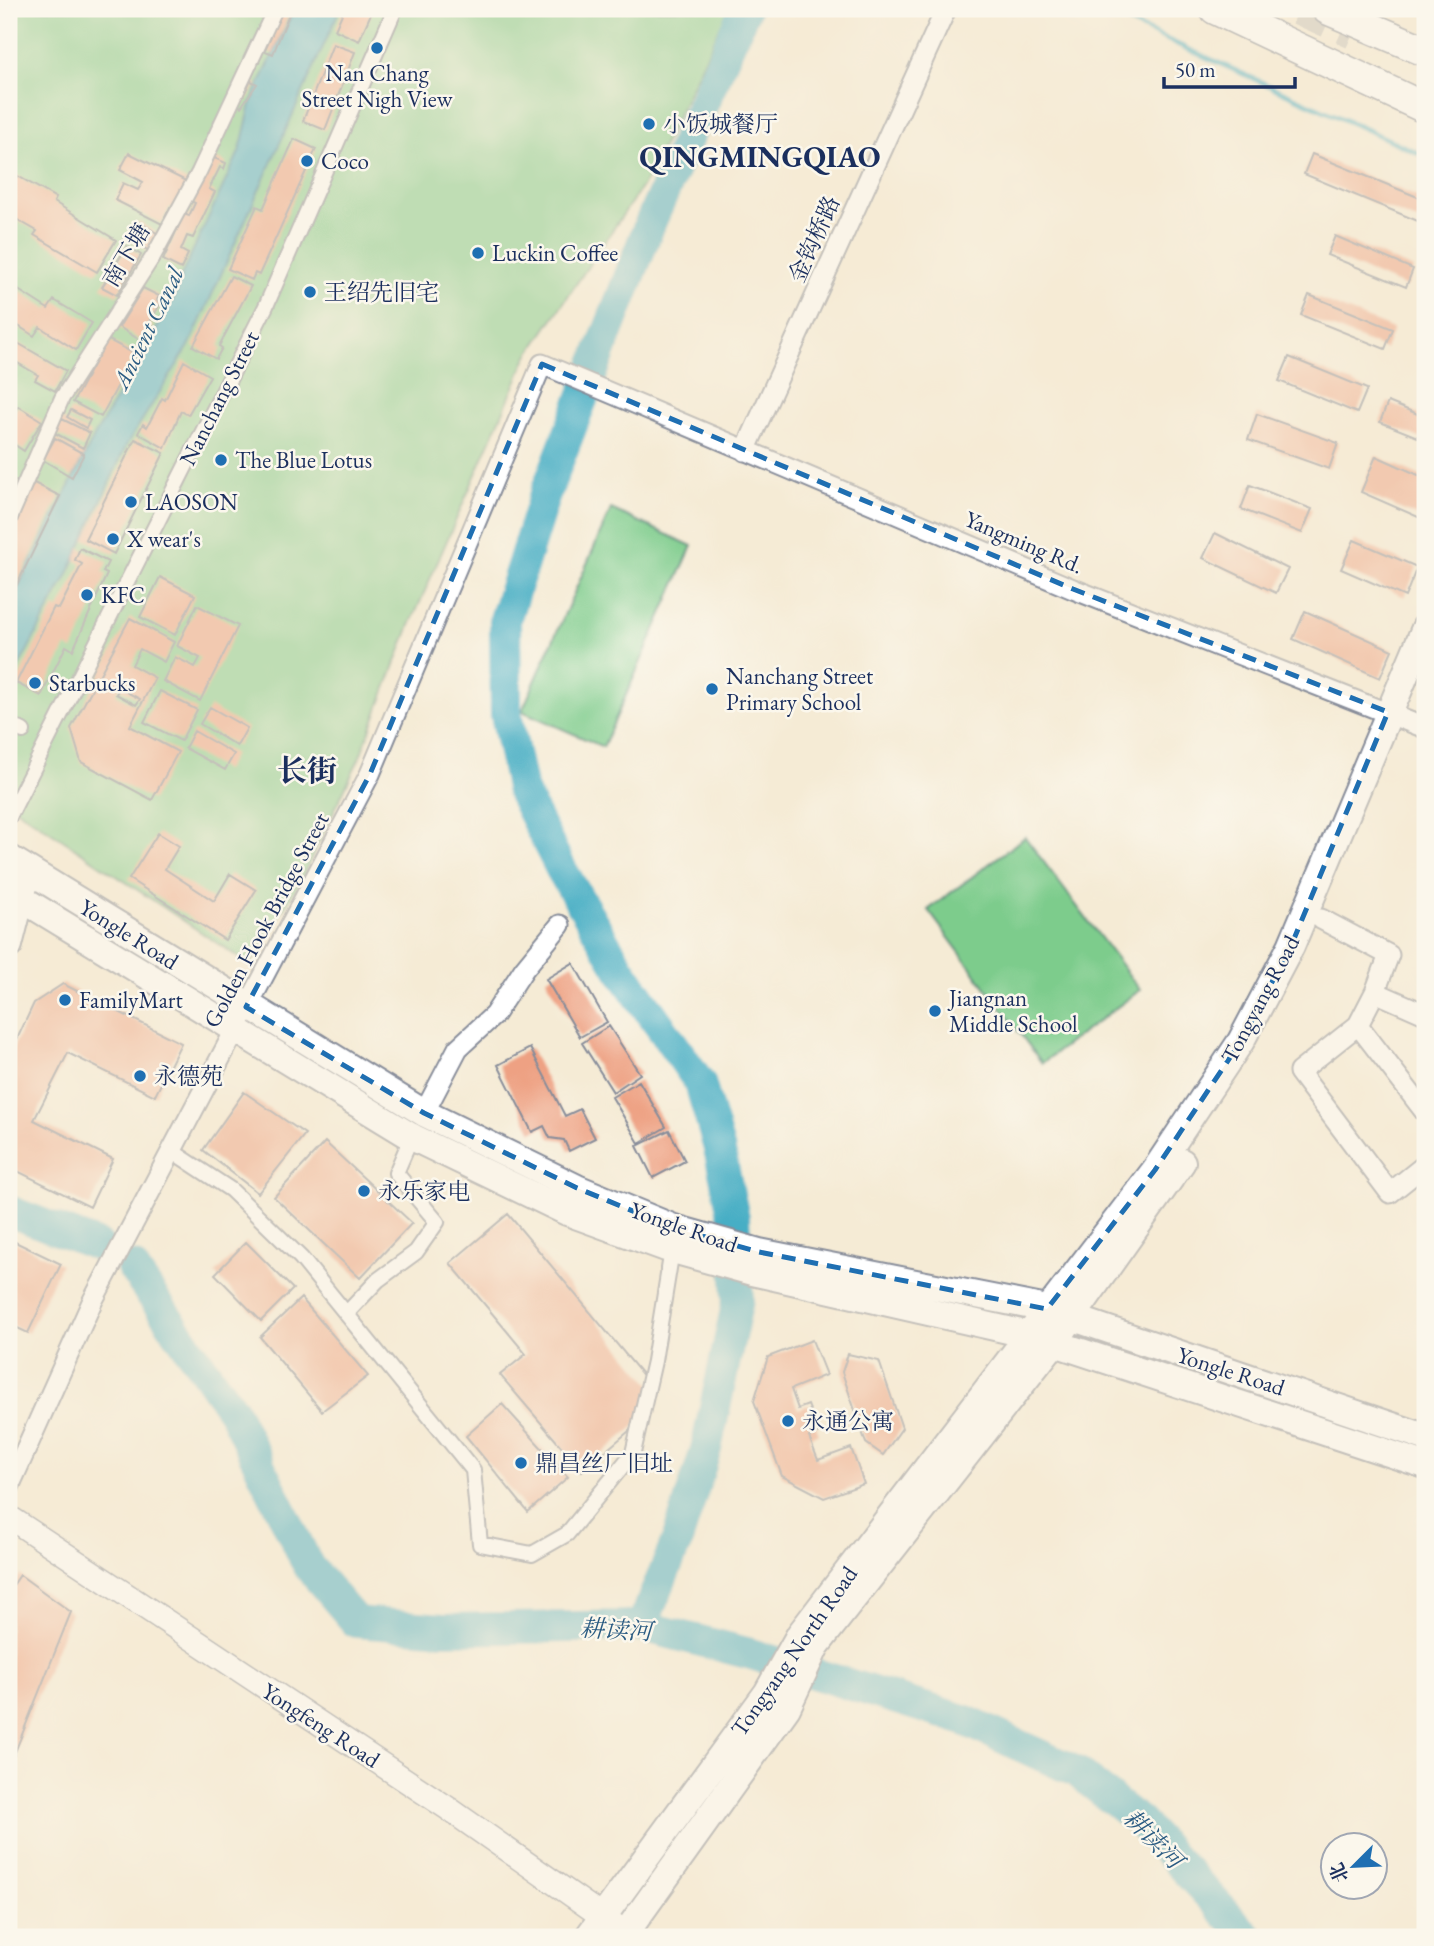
<svg xmlns="http://www.w3.org/2000/svg" width="1434" height="1946" font-family="'EB Garamond','Noto Serif SC',serif">
<rect width="100%" height="100%" fill="#fbf7ec"/>
<filter id="ink" filterUnits="userSpaceOnUse"><feTurbulence type="fractalNoise" baseFrequency=".0143" numOctaves="2"/><feDisplacementMap in="SourceGraphic" scale="14" xChannelSelector="R" yChannelSelector="G"/><feConvolveMatrix kernelMatrix="1 2 1 2 8 2 1 2 1" color-interpolation-filters="sRGB"/></filter>
<filter id="wash" filterUnits="userSpaceOnUse"><feTurbulence type="fractalNoise" baseFrequency=".00686" numOctaves="4" result="noise"/><feDisplacementMap in="SourceGraphic" scale="28" xChannelSelector="R" yChannelSelector="G"/><feGaussianBlur stdDeviation="1.57" result="paint"/><feColorMatrix in="noise" values="0 0 0 0 0 0 0 0 0 0 0 0 0 0 0 0 0 1.4 0 .05"/><feComposite in="paint" operator="in"/></filter>
<g filter="url(#wash)">
<rect width="100%" height="100%" fill="#f5ebd5"/>
<path fill="#7dcc8c" stroke="#4c7e75" stroke-width="2" d="M9 9H729L647 179 527 357 411 623 359 759 300 882 250 965 9 804Z
M611 509 692 546 603 747 522 711Z
M1025 837 1140 990 1042 1063 928 910Z"/>
<path fill="#46aec5" stroke="#306e92" stroke-width="2" d="M294 9H340L189 346 127 444 67 576 9 685V604L95 435 176 295 182 274 240 150 252 100Z"/>
<g fill="none" stroke-linecap="round" stroke-linejoin="round">
<path stroke="#46aec5" stroke-width="5" d="M1099 9 1425 156"/>
<path stroke="#46aec5" stroke-width="32" d="M9 1211 99 1246
M132 1267 233 1411 309 1567 356 1622 443 1629 642 1626 751 1654 964 1720 1077 1772 1139 1821 1248 1937
M642 1626 677 1541 706 1449 738 1300 734 1218 719 1148 700 1083 620 969 561 869 522 791 506 714 505 620 543 500 651 221 745 9"/>
</g>
<g id="blocks">
<path fill="#eea183" fill-rule="evenodd" d="M277 9H291L273 54 260 49Z
M344 9H373L359 41 335 30Z
M333 44 355 52 325 130 303 121Z
M245 78 257 84 241 107 235 104Z
M294 139 316 149 259 275 255 273 252 280 228 269 257 206 263 209Z
M129 153 188 182 175 209 170 207 162 224 115 200 123 183 138 190 143 182 120 170Z
M1312 154 1425 200V224L1304 174Z
M212 157 226 163 224 169 220 167 209 189 215 192 193 238 187 236 181 250 188 254 181 269 163 260 184 214 189 216 195 203 188 200Z
M9 171 56 198 54 202 116 240 97 272 34 235 37 231 9 215Z
M139 222 160 235 151 252 129 239Z
M1335 236 1413 269 1406 287 1327 255Z
M127 246 141 255 117 295 102 287Z
M231 276 251 286 219 346 222 348 216 359 193 346Z
M9 284 48 309 54 300 92 323 76 350 40 327 34 336 9 320Z
M143 288 159 296 157 300 161 303 149 323 153 326 143 342 119 327Z
M1309 295 1393 329 1385 349 1301 315Z
M9 338 66 371 55 391 35 380 38 375 9 358Z
M107 339 135 354 101 417 73 402Z
M1289 357 1367 389 1357 413 1279 381Z
M184 361 210 376 188 415 181 411 165 448 138 433 143 424 147 427 162 398 165 400Z
M1388 402 1425 417V440L1380 422Z
M18 406 42 421 24 451 9 441V410L13 413Z
M71 410 90 420 86 428 67 417Z
M1257 414 1338 443 1329 469 1248 440Z
M60 418 90 433 83 448 53 432Z
M55 438 84 454 72 477 43 460Z
M135 439 164 453 114 554 85 539Z
M1376 456 1425 478V520L1361 492Z
M9 477 20 483 9 505Z
M32 482 60 496 9 601V539L15 526 11 525Z
M1250 485 1312 509 1302 533 1241 509Z
M1215 533 1288 569 1276 593 1203 558Z
M1354 540 1417 567 1405 597 1341 569Z
M80 548 108 562 103 572 107 574 73 650 66 646 41 696 16 683 54 607 59 609 82 564 75 560Z
M160 577 195 595 175 635 140 617Z
M197 605 238 626 200 701 163 681 175 657 195 667 200 658 177 646Z
M1305 611 1392 650 1380 678 1293 639Z
M130 618 174 642 164 662 140 649 132 665 155 678 130 726 178 752 152 800 81 762 71 728ZM119 688 140 699 136 705 116 694Z
M160 691 197 710 181 741 144 722Z
M210 707 247 728 237 746 200 724Z
M194 731 234 754 225 770 185 748Z
M158 833 179 846 165 869 214 901 230 874 256 890 225 940 129 879Z
M573 963 607 1022 580 1037 546 979Z
M63 984 181 1043 155 1096 68 1053 34 1120 113 1159 90 1207 9 1167V1056L34 1003Z
M609 1026 640 1074 613 1092 582 1043Z
M530 1048 565 1116 580 1109 595 1138 569 1151 564 1140 550 1138 544 1126 532 1132 498 1065Z
M639 1081 666 1127 639 1143 612 1097Z
M244 1092 305 1134 258 1193 203 1150Z
M669 1130 685 1161 653 1178 637 1146Z
M325 1142 412 1223 360 1278 274 1197Z
M508 1214 652 1386 642 1420 582 1471 500 1375 526 1354 450 1263Z
M9 1239 61 1264 28 1333 9 1324Z
M246 1242 293 1289 261 1321 215 1274Z
M301 1298 368 1376 322 1411 260 1337Z
M812 1340 826 1375 791 1389 798 1409 808 1405 819 1433 809 1437 818 1460 851 1448 864 1484 824 1498 782 1476 754 1401 768 1357Z
M848 1354 879 1361 902 1428 883 1455 866 1443 842 1372Z
M502 1404 568 1477 528 1512 466 1436Z
M20 1575 71 1612 9 1767V1591Z"/>
</g>
</g>
<g filter="url(#ink)">
<use href="#blocks" fill-opacity="0" stroke="#888d9a" stroke-width="2"/>
<g fill="none" stroke-linecap="round" stroke-linejoin="round">
<path stroke="#c9c5bd" stroke-width="32" stroke-dasharray="32 16" stroke-linecap="butt" d="M1299 9 1353 33"/>
<defs>
<path id="pedestrian" d="M9 520 62 398 154 255 199 172 275 9
M9 724 23 731
M9 817 266 306 395 9
M172 1151 231 1190 301 1258 473 1470 480 1544 532 1554 567 1534 633 1453 654 1361 672 1250
M346 1314 378 1280 416 1252 437 1222 396 1173 414 1131"/>
<path id="minor" d="M745 451 946 9
M1321 919 1389 955 1375 992 1425 1014
M1375 992 1358 1025 1299 1072 1390 1193 1425 1165
M1358 1025 1425 1112
M424 1113 458 1048 494 1015 524 969 560 925
M9 1487 92 1302 370 774 542 364 1073 589 1425 728"/>
<path id="tertiary" d="M9 1517 449 1809 616 1926"/>
<path id="secondary" d="M9 858 424 1113 577 1188 674 1228 759 1252 1047 1309 1425 1437
M9 891 412 1137 567 1212 666 1248 752 1272 1030 1335 1425 1465
M9 945 25 882
M588 1937 767 1693 800 1634 1155 1170 1241 1041 1291 946 1425 628
M623 1937 787 1708 816 1646 1054 1343 1182 1162"/>
<path id="primary" d="M1215 9 1425 108
M1327 9 1425 51"/>
</defs>
<use href="#pedestrian" stroke="#888d9a" stroke-width="18"/>
<use href="#minor" stroke="#888d9a" stroke-width="23"/>
<use href="#tertiary" stroke="#888d9a" stroke-width="26"/>
<use href="#secondary" stroke="#888d9a" stroke-width="30"/>
<use href="#primary" stroke="#888d9a" stroke-width="33"/>
<use href="#pedestrian" stroke="#fff" stroke-width="14"/>
<use href="#minor" stroke="#fff" stroke-width="19"/>
<use href="#tertiary" stroke="#fff" stroke-width="23"/>
<use href="#secondary" stroke="#fff" stroke-width="26"/>
<use href="#primary" stroke="#fff" stroke-width="30"/>
</g>
</g>
<path d="M0 0H1434V1946H0ZM542 364 1073 589 1388 712 1291 946 1241 1041 1155 1170 1047 1309 759 1252 674 1228 577 1188 424 1113 246 1007 370 774Z" fill="#f5ebd5" fill-opacity=".55" fill-rule="evenodd"/>
<path fill="none" stroke="#1f6fb2" stroke-width="5" stroke-dasharray="14 9" stroke-linejoin="round" d="M542 364 1073 589 1388 712 1291 946 1241 1041 1155 1170 1047 1309 759 1252 674 1228 577 1188 424 1113 246 1007 370 774Z"/>
<g fill="#1f6fb2" stroke="#fbf7ec" stroke-width="2.5">
<circle cx="377" cy="48" r="7"/>
<circle cx="649" cy="124" r="7"/>
<circle cx="307" cy="161" r="7"/>
<circle cx="478" cy="253" r="7"/>
<circle cx="310" cy="292" r="7"/>
<circle cx="221" cy="460" r="7"/>
<circle cx="131" cy="502" r="7"/>
<circle cx="113" cy="539" r="7"/>
<circle cx="87" cy="595" r="7"/>
<circle cx="35" cy="683" r="7"/>
<circle cx="712" cy="689" r="7"/>
<circle cx="65" cy="1000" r="7"/>
<circle cx="935" cy="1011" r="7"/>
<circle cx="140" cy="1076" r="7"/>
<circle cx="364" cy="1191" r="7"/>
<circle cx="788" cy="1421" r="7"/>
<circle cx="521" cy="1463" r="7"/>
</g>
<g text-anchor="middle" stroke-width="5" stroke-linejoin="round" paint-order="stroke">
<g font-size="23" fill="#1b2f5e" stroke="#fbf7ec" text-anchor="start">
<text x="377" y="81" text-anchor="middle">Nan Chang<tspan x="377" dy="26">Street Nigh View</tspan></text>
<text x="663" y="132">小饭城餐厅</text>
<text x="321" y="169">Coco</text>
<text x="492" y="261">Luckin Coffee</text>
<text x="324" y="300">王绍先旧宅</text>
<text x="235" y="468">The Blue Lotus</text>
<text x="145" y="510">LAOSON</text>
<text x="127" y="547">X wear's</text>
<text x="101" y="603">KFC</text>
<text x="726" y="684">Nanchang Street<tspan x="726" dy="26">Primary School</tspan></text>
<text x="49" y="691">Starbucks</text>
<text x="949" y="1006">Jiangnan<tspan x="949" dy="26">Middle School</tspan></text>
<text x="79" y="1008">FamilyMart</text>
<text x="154" y="1084">永德苑</text>
<text x="378" y="1199">永乐家电</text>
<text x="802" y="1429">永通公寓</text>
<text x="535" y="1471">鼎昌丝厂旧址</text>
</g>
<g font-size="23" fill="#1b2f5e" stroke="#fbf7ec">
<text transform="translate(814 239) rotate(-66)" y="8">金钩桥路</text>
<text transform="translate(126 255) rotate(-59)" y="8">南下塘</text>
<text transform="translate(219 398) rotate(-63)" y="8">Nanchang Street</text>
<text transform="translate(1024 542) rotate(23)" y="8">Yangming Rd.</text>
<text transform="translate(266 920) rotate(-62)" y="8">Golden Hook Bridge Street</text>
<text transform="translate(129 934) rotate(32)" y="8">Yongle Road</text>
<text transform="translate(1260 999) rotate(-62)" y="8">Tongyang Road</text>
<text transform="translate(684 1227) rotate(19)" y="8">Yongle Road</text>
<text transform="translate(1231 1371) rotate(18)" y="8">Yongle Road</text>
<text transform="translate(794 1651) rotate(-55)" y="8">Tongyang North Road</text>
<text transform="translate(321 1725) rotate(33)" y="8">Yongfeng Road</text>
</g>
<g font-size="24" font-style="italic" fill="#2a5b82" stroke="#fbf7ec">
<text transform="translate(148 328) rotate(-64)" y="8">Ancient Canal</text>
<text transform="translate(616 1630) rotate(3)" y="8">耕读河</text>
<text transform="translate(1153 1839) rotate(45)" y="8">耕读河</text>
</g>
<g font-size="30" font-weight="bold" fill="#1b2f5e" stroke="#fbf7ec">
<text x="760" y="167">QINGMINGQIAO</text>
<text x="307" y="781">长街</text>
</g>
</g>
<rect width="1434" height="1946" fill="none" stroke="#fbf7ec" stroke-width="35"/>
<g transform="translate(1354 1866) rotate(246)"><circle r="33" fill="#fbf7ec" stroke="#a1a7b3" stroke-width="2"/>
<path d="M0-5L12 26L0 18L-12 26Z" fill="#1f6fb2"/>
<text y="-10" font-size="19" font-weight="bold" text-anchor="middle" fill="#1b2f5e">北</text>
</g>
<path d="M1164 77v10h131v-10" fill="none" stroke="#1b2f5e" stroke-width="3.5"/>
<text x="1175" y="77" font-size="21" fill="#1b2f5e" stroke="#fbf7ec" stroke-width="5" paint-order="stroke">50 m</text>
</svg>
